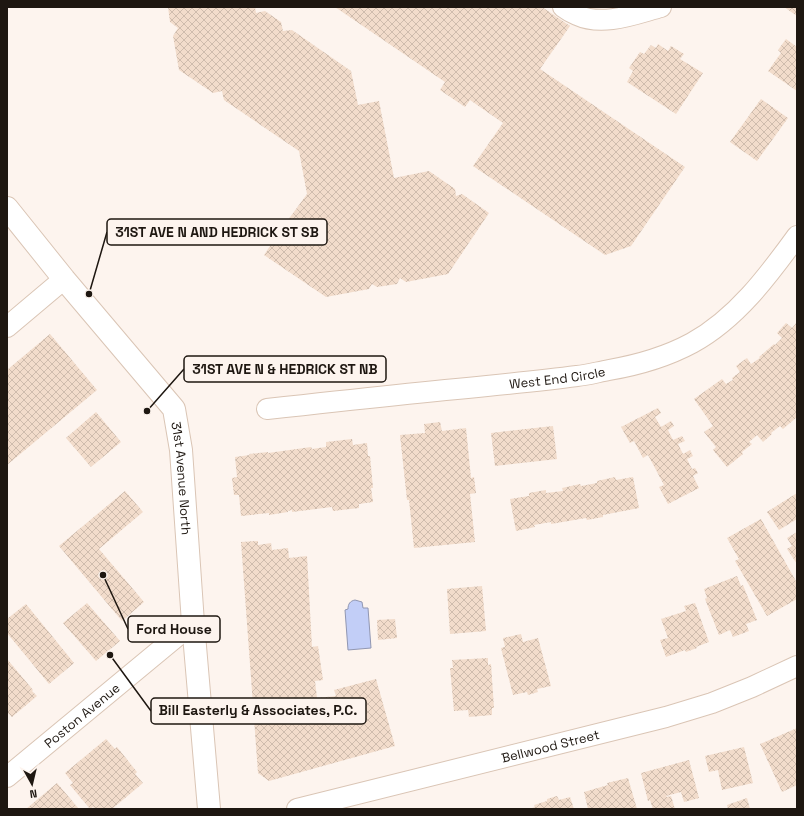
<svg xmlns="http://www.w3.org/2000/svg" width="804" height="816" font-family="'Space Grotesk',sans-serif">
<defs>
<pattern id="building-cross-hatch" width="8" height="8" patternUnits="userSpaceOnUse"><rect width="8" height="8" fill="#f2dccb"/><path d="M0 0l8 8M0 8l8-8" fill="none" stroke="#cfbcad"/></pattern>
</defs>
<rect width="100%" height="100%" fill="#fdf4ee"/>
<path fill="#c2cef7" stroke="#9197b2" d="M355 600 362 602 363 608H368L371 648 348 650 345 610 348 609C348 604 350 601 355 600Z"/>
<path fill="url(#building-cross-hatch)" d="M168 7H255L256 13 265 11 281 22 283 31 292 30 351 71 358 105 379 101 394 178 429 171 455 189 456 196 462 194 489 213 448 274 406 282 400 278 397 284 377 287 372 284 369 289 326 297 264 255 282 228 289 227 288 220 307 194 299 151 224 100 222 91 213 93 179 70 173 36 178 28 170 22Z
M335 7H542L570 26 540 69 685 167 631 246 605 255 473 166 503 123 470 100 465 107 440 90 445 82Z
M784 7H797V16Z
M786 39 797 47V91L768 71 781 53 778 50Z
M658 44 668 51 671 46 684 54 680 59 703 73 676 114 627 82 633 71 629 68 640 52 644 54 651 45 656 48Z
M761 99 788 118 757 161 730 142Z
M797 322V417L783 429 780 426 771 433 772 434 763 442 757 435 749 442 752 444 742 452 743 454 727 467 713 450 716 447 704 432 713 426 694 399 722 379 726 384 733 380 732 378 740 372 736 366 747 358 751 364 760 358 759 357 774 344 775 345 782 338 777 333 786 323 792 328Z
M50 334 97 390 7 465V370Z
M658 408 661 413 655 417 661 427 671 421 674 426 668 430 673 440 682 436 685 441 678 444 683 454 690 450 693 456 687 459 692 469 695 468 698 473 693 476 699 488 668 504 659 487 664 485 648 455 643 458 634 441 630 443 621 427Z
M96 412 121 442 91 467 66 438Z
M440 422 442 431 466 428 471 478 474 477 476 493 470 494 475 542 414 548 409 500H407L400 435 425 433 424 424Z
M553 426 557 459 495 466 491 433Z
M352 439 353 445 367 443 368 456H370L373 488H371L373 502 359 504V508L333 511 332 507 292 512V510L288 511V512L269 515V513L241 516 239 495H234L232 478 237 477 235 457 250 455 249 454 268 452V453L311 447 312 449 326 447V442Z
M615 477 616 480 633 477 639 508 603 515V517L587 520 586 518 551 524V522L534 525 535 527 516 531 510 499 529 496V493L546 490V493L563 491 562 488 580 484 581 486 597 483V481Z
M125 491 143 512 99 549 144 602 122 621 59 546Z
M797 493V519L779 530 767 512Z
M761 519 797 583V599L767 616 735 561 739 559 727 538Z
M797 532V564L787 549 792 546 787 538Z
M258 541V545L271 543 272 550 288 548 289 558 307 556 312 647 318 646 323 680 315 681 317 698 336 696 334 690 376 679 395 746 269 781 258 773 241 542Z
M737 576 741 586 743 585 757 620 746 624 749 631 733 637 730 630 719 635 705 599 707 598 704 589Z
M482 586 486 631 450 634 447 589Z
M87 603 120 641 96 661 63 623Z
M695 603 709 642 696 647 697 648 686 652 685 650 666 657 660 640 668 638 661 619 686 611 684 606Z
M26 604 74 663 49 684 7 633V619Z
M395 619 397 638 378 640 377 620Z
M521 634 523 642 538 638 551 686 537 689 538 692 528 695 527 692 513 695 501 648 505 647 503 638Z
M488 658V665L491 664 494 708H492V715L469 717 468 710 454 711 450 668H453L452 660Z
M7 659 33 690 32 691 37 696 12 717 7 712Z
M797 728V785L782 792 760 744Z
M106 739 115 749 117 747 137 772 135 774 143 783 112 809H95L93 807 90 809 70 785 73 783 65 773Z
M744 747 753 783 722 790 718 770 709 772 705 756Z
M689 760 699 798 684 802 681 792 666 796 667 797 671 796 675 809H653L650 800 648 801 641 773Z
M628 778 637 809H588L584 792 608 785 607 783Z
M57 783 79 809H26Z
M557 796 559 800 570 797 574 809H529L535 807 534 805 547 801V799Z
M747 798 750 809H728L727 805Z"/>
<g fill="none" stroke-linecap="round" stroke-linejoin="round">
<defs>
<g id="minor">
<path d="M563 7C567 10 572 13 577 15 603 27 635 14 661 7"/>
<path d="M7 327 64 279"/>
<path id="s1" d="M267 409C340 401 413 393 487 386 517 383 547 380 577 376 588 375 598 372 609 370 638 365 666 357 692 343 736 319 768 276 797 236"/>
<path id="s2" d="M7 777 193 623"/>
<path id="s3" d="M297 809 666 717 712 703 752 687 797 666"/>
</g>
<g id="secondary">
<path id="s4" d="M7 208 64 279 174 409 181 450 193 623 209 809"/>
</g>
</defs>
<use href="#minor" stroke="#dac5b5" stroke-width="22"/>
<use href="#secondary" stroke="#dac5b5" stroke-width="24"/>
<use href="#minor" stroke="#fff" stroke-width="20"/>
<use href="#secondary" stroke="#fff" stroke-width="22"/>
</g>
<g text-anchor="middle" stroke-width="3.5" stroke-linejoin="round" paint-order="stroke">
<g font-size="13" fill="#1e1711" stroke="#fdf4ee">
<text dy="5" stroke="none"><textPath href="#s1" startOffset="292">West End Circle</textPath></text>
<text dy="5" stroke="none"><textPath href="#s4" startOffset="331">31st Avenue North</textPath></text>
<text dy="5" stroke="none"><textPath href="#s2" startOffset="97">Poston Avenue</textPath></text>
<text dy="5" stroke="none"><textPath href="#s3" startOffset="261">Bellwood Street</textPath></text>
</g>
</g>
<path fill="none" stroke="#1e1711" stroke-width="1.5" d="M89 294L107 232M147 411L184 369M103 575L128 629M110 655L151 711"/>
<g fill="#1e1711" stroke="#fdf4ee" stroke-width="1.5">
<circle cx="89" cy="294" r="4"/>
<circle cx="147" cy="411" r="4"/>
<circle cx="103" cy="575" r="4"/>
<circle cx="110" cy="655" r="4"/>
</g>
<g fill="#fdf4ee" stroke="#1e1711" stroke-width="1.5">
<rect x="107" y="219" width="220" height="26" rx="4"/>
<rect x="184" y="356" width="202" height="26" rx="4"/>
<rect x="128" y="616" width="92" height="26" rx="4"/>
<rect x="151" y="698" width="215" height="26" rx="4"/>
</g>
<g font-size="14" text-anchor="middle" font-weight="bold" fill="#1e1711">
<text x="217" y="237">31ST AVE N AND HEDRICK ST SB</text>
<text x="285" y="374">31ST AVE N &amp; HEDRICK ST NB</text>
<text x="174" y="634">Ford House</text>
<text x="258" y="715">Bill Easterly &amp; Associates, P.C.</text>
</g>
<rect width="804" height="816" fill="none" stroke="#1e1711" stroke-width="16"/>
<g transform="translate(32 784) rotate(172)" stroke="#fdf4ee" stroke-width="3" paint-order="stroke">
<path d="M0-3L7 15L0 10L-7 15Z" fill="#1e1711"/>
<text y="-6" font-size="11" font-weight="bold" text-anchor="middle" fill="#1e1711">N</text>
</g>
</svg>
